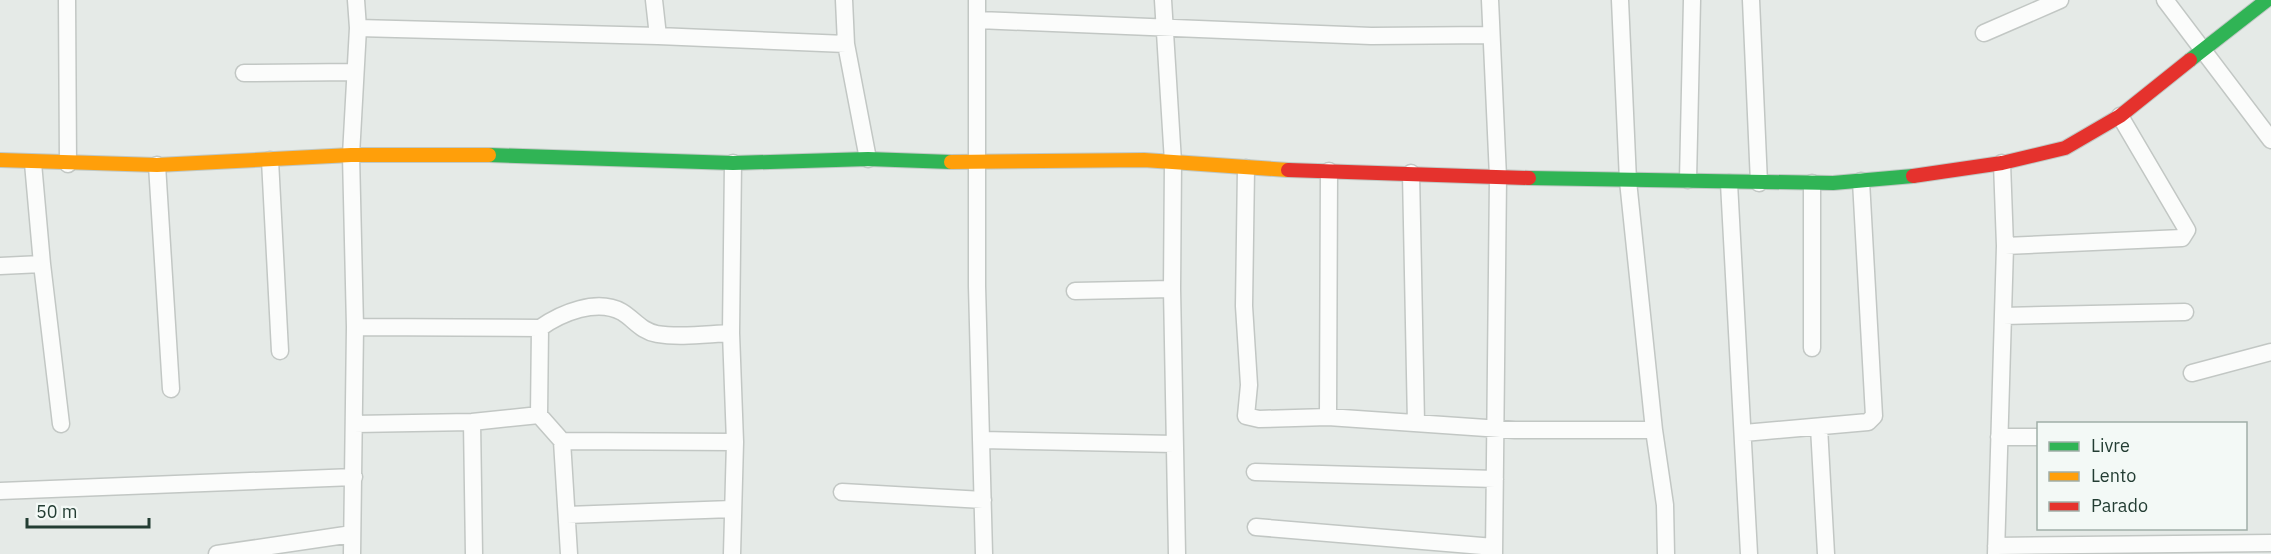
<svg xmlns="http://www.w3.org/2000/svg" width="2271" height="554" font-family="'IBM Plex Sans',sans-serif">
<rect width="100%" height="100%" fill="#e5eae7"/>
<g fill="none" stroke-linecap="round" stroke-linejoin="round">
<defs>
<path id="street" d="M67 0 68 164
M654 0 658 36
M844 0 846 44 868 159
M977 0V286L984 554
M1163 0 1173 162 1172 289 1177 554
M1490 0 1498 177 1494 554
M1620 0 1628 181 1654 430
M1751 0 1759 183
M2165 0 2271 140
M978 20 1371 36 1491 35
M358 28 658 36 846 44
M1984 33 2060 0
M244 73 355 72
M270 160 280 351
M33 163 42 264 61 424
M157 165 171 389
M1246 168 1244 306 1249 385 1246 416 1259 419 1328 417 1515 430H1654L1665 505 1666 554
M1411 173 1416 423
M1688 180 1692 0
M1729 183 1749 554
M2005 246 2182 238 2187 230 2120 116
M0 266 42 264
M1075 291 1172 289
M2003 316 2185 312
M355 327 540 328
M1812 348V183
M2192 373 2271 352
M539 415 540 328C561 313 597 298 622 312 635 320 641 331 657 334 680 338 707 334 731 333
M1328 417 1329 171
M472 422 474 554
M354 424 472 422 539 415 562 441 735 442
M1819 427 1826 554
M1744 433 1868 422 1874 416 1861 181
M1999 437H2038
M981 440 1174 444
M562 441 569 554
M1255 472 1495 479
M0 491 354 477
M842 492 983 500
M567 515 732 509
M1256 527 1494 547
M1996 546 2271 543
M217 554 352 534
M352 554 355 327 351 155 358 28 356 0
M732 554 735 442 731 333 733 163
M1996 554 2005 246 2002 163"/>
<path id="fast" d="M2190 60 2267 0
M489 155 733 163 868 159 951 162
M1529 178 1833 183 1913 176"/>
<path id="slow" d="M0 160 157 165 351 155H489
M951 162 1144 160 1288 170"/>
<path id="jam" d="M1288 170 1529 178
M1913 176 2002 163 2065 148 2120 116 2190 60"/>
</defs>
<use href="#street" stroke="#c2c7c4" stroke-width="19"/>
<use href="#fast" stroke="#c0c8c4" stroke-width="16"/>
<use href="#slow" stroke="#c0c8c4" stroke-width="16"/>
<use href="#jam" stroke="#c0c8c4" stroke-width="16"/>
<use href="#street" stroke="#fbfcfb" stroke-width="16"/>
<use href="#fast" stroke="#30b455" stroke-width="14"/>
<use href="#slow" stroke="#ff9f0a" stroke-width="14"/>
<use href="#jam" stroke="#e5322d" stroke-width="14"/>
</g>
<rect x="2037" y="422" width="210" height="108" fill="#f3f9f6" stroke="#a0aea8" stroke-width="1.5"/>
<rect x="2049" y="442" width="30" height="9" fill="#30b455" stroke="#a0aea8" stroke-width="1.5"/>
<text x="2091" y="452" font-size="18" fill="#233d33">Livre</text>
<rect x="2049" y="472" width="30" height="9" fill="#ff9f0a" stroke="#a0aea8" stroke-width="1.5"/>
<text x="2091" y="482" font-size="18" fill="#233d33">Lento</text>
<rect x="2049" y="502" width="30" height="9" fill="#e5322d" stroke="#a0aea8" stroke-width="1.5"/>
<text x="2091" y="512" font-size="18" fill="#233d33">Parado</text>
<path d="M27 518v9h122v-9" fill="none" stroke="#233d33" stroke-width="3"/>
<text x="36" y="518" font-size="18" fill="#233d33" stroke="#f3f9f6" stroke-width="4.5" paint-order="stroke">50 m</text>
</svg>
